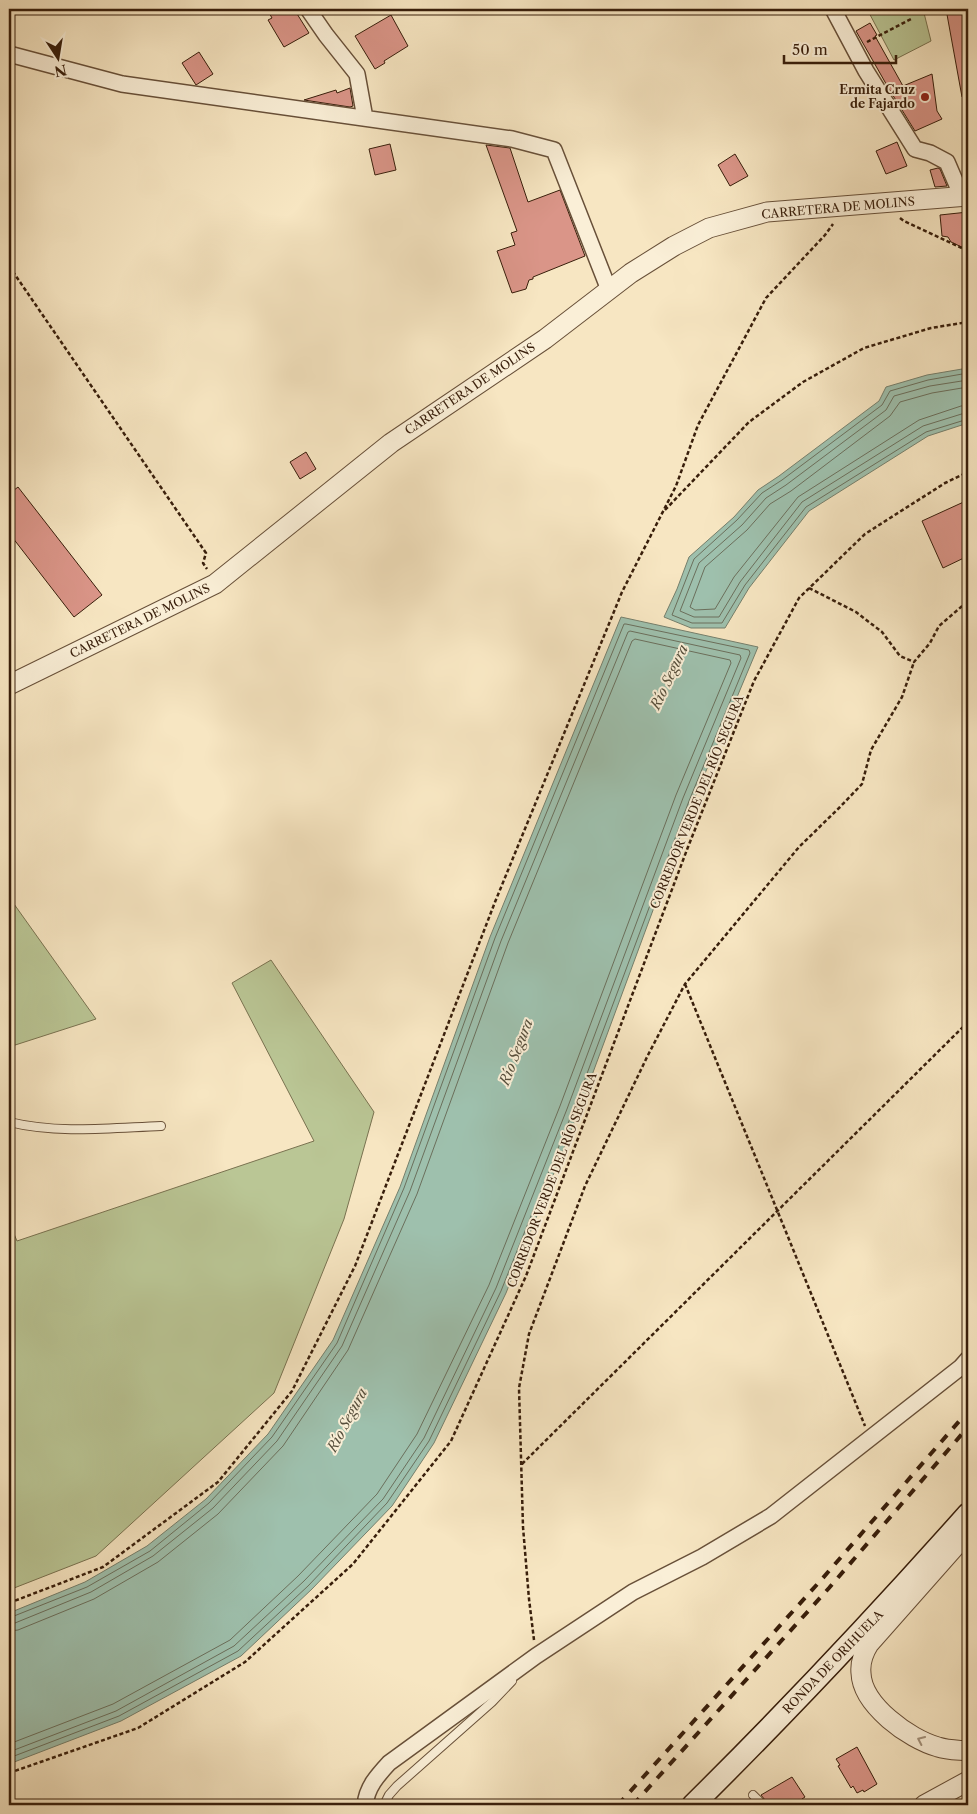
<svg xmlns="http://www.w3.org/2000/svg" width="977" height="1814" font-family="'Libre Caslon Text',serif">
<rect width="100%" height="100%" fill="#f7e6c2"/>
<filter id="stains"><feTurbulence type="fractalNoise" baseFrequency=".004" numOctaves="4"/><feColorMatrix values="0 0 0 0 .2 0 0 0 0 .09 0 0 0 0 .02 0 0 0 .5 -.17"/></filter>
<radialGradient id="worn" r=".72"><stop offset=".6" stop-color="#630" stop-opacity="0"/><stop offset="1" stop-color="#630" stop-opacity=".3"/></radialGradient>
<path fill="#bac695" stroke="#797250" d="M867 9H923L931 41 894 60Z
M9 897 96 1019 9 1047Z
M271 960 374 1112 344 1219 274 1393 96 1556 9 1590V1222L17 1241 314 1141 232 983Z"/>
<path fill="#9ec0ad" stroke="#757f6c" d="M968 368V423L928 436 809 511 749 588 725 628H691L664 617 677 589 689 557 734 517 758 490 779 476 879 401 886 387 927 375Z
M621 617 758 647 693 802 578 1113 506 1293 434 1443 392 1506 312 1589 241 1656 121 1721 9 1764V1613L85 1582 147 1546 206 1499 268 1434 333 1340 400 1187 490 937Z"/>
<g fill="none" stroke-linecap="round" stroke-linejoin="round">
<path stroke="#6b6f5c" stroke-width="1" d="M968 373 928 380 890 391 882 405 782 480 762 493 737 520 694 559 672 615 692 623H722L745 585 806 507 926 432 968 419
M968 380 930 386 894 396 886 410 786 485 766 498 742 525 699 563 680 611 694 617H719L740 582 802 502 923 426 968 412
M968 387 932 393 900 402 890 416 791 491 770 504 747 530 705 567 690 607 695 610 715 609 734 577 798 497 919 420 961 406 968 405
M9 1618 87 1587 150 1551 209 1503 272 1437 337 1343 404 1188 495 938 624 624H626L749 650 750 653 689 801 573 1111 501 1291 429 1441 387 1503 308 1586 238 1651 119 1716 9 1758
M9 1624 15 1623 91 1592 153 1556 213 1508 277 1441 342 1346 410 1191 501 941 628 632 630 631 740 655 741 658 683 798 567 1109 496 1288 424 1438 383 1499 304 1581 234 1646 116 1711 9 1752
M9 1631 18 1630 94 1599 158 1562 218 1514 283 1446 348 1350 417 1194 508 943 632 641 635 639 730 660 731 663 676 795 560 1106 489 1285 417 1434 377 1494 298 1576 230 1640 113 1704 9 1744"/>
</g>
<path fill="#da9588" stroke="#381e0b" d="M267 9H294L309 33 284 47 268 20 272 18Z
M946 9H968V96L962 97Z
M391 15 408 46 384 61 385 63 375 69 355 36Z
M870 23 877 35 875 36 903 86 932 74 937 111 942 119 915 131 889 89 856 31Z
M199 52 213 74 196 85 182 63Z
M350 88 353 106 350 107 304 100 336 90 337 93Z
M897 142 907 166 886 174 876 151Z
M390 144 396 170 375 175 369 149Z
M486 145 510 148 528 202 560 190 585 256 533 277V279L529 280 526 289 512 293 497 251 515 245 511 233 517 231Z
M735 154 748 176 730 186 718 165Z
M938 168 940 169 947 186 935 187 930 170Z
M968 212V250L951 242 948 237 942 236 940 215Z
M306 452 316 469 300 479 290 462Z
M18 487 102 595 74 617 9 533V494Z
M968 500V556L943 568 922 521Z
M857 1747 877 1784 864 1792 863 1790 857 1793 853 1786 851 1788 838 1766 840 1765 836 1759Z
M792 1777 805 1797 802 1799 805 1805H769L761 1795Z"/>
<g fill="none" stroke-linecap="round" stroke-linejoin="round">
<defs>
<path id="service" d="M9 1122C58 1134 111 1128 161 1126
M753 1795 763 1805
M384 1805 389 1795 397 1786 492 1702 512 1681"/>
<path id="minor" d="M308 9 326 35 357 74 365 118
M833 9 866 71 915 149 930 153 947 162 962 197
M9 54 122 84 512 139 554 150 609 290
M365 1805C367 1787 377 1776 389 1763L536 1656 633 1592 702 1557 771 1516 961 1367 968 1359"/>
<path id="tertiary" d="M9 685 215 584 391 443 545 339 631 273 674 246 709 228 767 212 968 196
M968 1532 869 1644C864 1652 860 1663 861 1673 862 1705 909 1739 938 1747 947 1750 958 1750 968 1751
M924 1805 968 1781"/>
<path id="secondary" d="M693 1805C788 1711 879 1614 968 1514"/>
</defs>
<use href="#service" stroke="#685039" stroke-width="10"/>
<use href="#minor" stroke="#685039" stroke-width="18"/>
<use href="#tertiary" stroke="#685039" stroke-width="21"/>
<use href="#secondary" stroke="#381e0b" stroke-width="24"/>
<path stroke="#381e0b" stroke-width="2.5" stroke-dasharray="4 2.5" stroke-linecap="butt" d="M867 42 911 19
M900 218 904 221 968 251
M9 266 206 553 203 563 207 569
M665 510 749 422 803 382 864 348 931 328 968 322
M809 588 856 612 882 632 900 656 914 662 930 643 939 626 968 601
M685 984 865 1426
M522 1464 968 1022
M9 1603 103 1567 218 1482 292 1391 355 1266 495 902 622 592 676 486 698 425 766 298 825 235 833 224
M534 1640 529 1599 523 1527 519 1388 529 1334 585 1186 648 1055 685 984 799 847 840 807 862 784 871 750 902 697 914 662
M9 1773 138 1728 245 1662 353 1564 451 1441 526 1276 688 847 754 681 799 598 865 534 945 483 968 472"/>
<use href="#service" stroke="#faefd7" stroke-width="8"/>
<use href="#minor" stroke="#faefd7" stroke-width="15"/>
<use href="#tertiary" stroke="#faefd7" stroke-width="19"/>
<use href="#secondary" stroke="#faefd7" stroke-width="21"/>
<path stroke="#381e0b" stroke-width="4" stroke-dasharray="9 9" stroke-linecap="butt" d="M618 1805 822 1579 968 1411
M633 1805 829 1588 968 1427"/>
</g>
<defs><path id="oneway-chevron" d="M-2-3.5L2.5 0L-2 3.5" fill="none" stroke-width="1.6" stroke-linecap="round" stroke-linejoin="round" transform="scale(1.25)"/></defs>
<use stroke="#a3917b" href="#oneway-chevron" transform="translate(921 1740) rotate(-155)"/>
<circle fill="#8f2418" stroke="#faefd7" stroke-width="2" cx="925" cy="97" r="5"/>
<g text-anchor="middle" stroke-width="4" stroke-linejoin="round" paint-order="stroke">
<g font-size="12" font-weight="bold" fill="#381e0b" stroke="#faefd7" text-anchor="end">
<text x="915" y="94">Ermita Cruz<tspan x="915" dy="14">de Fajardo</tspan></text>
</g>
<g font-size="12" fill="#381e0b" stroke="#faefd7">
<text transform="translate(838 208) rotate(-5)" y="4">CARRETERA DE MOLINS</text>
<text transform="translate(470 389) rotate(-34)" y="4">CARRETERA DE MOLINS</text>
<text transform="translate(140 621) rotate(-26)" y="4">CARRETERA DE MOLINS</text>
<text transform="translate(697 802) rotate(-68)" y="4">CORREDOR VERDE DEL RÍO SEGURA</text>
<text transform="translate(552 1180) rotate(-69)" y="4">CORREDOR VERDE DEL RÍO SEGURA</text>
<text transform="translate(833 1662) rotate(-46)" y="4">RONDA DE ORIHUELA</text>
</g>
<g font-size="14" font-style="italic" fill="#574f3c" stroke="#faefd7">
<text transform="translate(669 677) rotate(-65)" y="5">Río Segura</text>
<text transform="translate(516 1052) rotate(-69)" y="5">Río Segura</text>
<text transform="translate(347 1420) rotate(-62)" y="5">Río Segura</text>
</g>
</g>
<rect width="977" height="1814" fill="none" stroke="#f7e6c2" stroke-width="30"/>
<rect x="10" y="10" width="957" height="1794" fill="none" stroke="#381e0b" stroke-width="2.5"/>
<rect x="15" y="15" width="947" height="1784" fill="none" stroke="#381e0b"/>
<g transform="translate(58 58) rotate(168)" stroke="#faefd7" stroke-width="4" paint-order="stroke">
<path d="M0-4L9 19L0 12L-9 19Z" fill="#381e0b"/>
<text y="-8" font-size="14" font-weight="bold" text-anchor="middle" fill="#381e0b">N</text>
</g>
<path d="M784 55v8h112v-8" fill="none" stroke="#381e0b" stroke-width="2.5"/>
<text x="792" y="55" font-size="15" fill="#381e0b" stroke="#faefd7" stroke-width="4" paint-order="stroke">50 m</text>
<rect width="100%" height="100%" filter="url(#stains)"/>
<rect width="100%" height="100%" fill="url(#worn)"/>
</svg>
